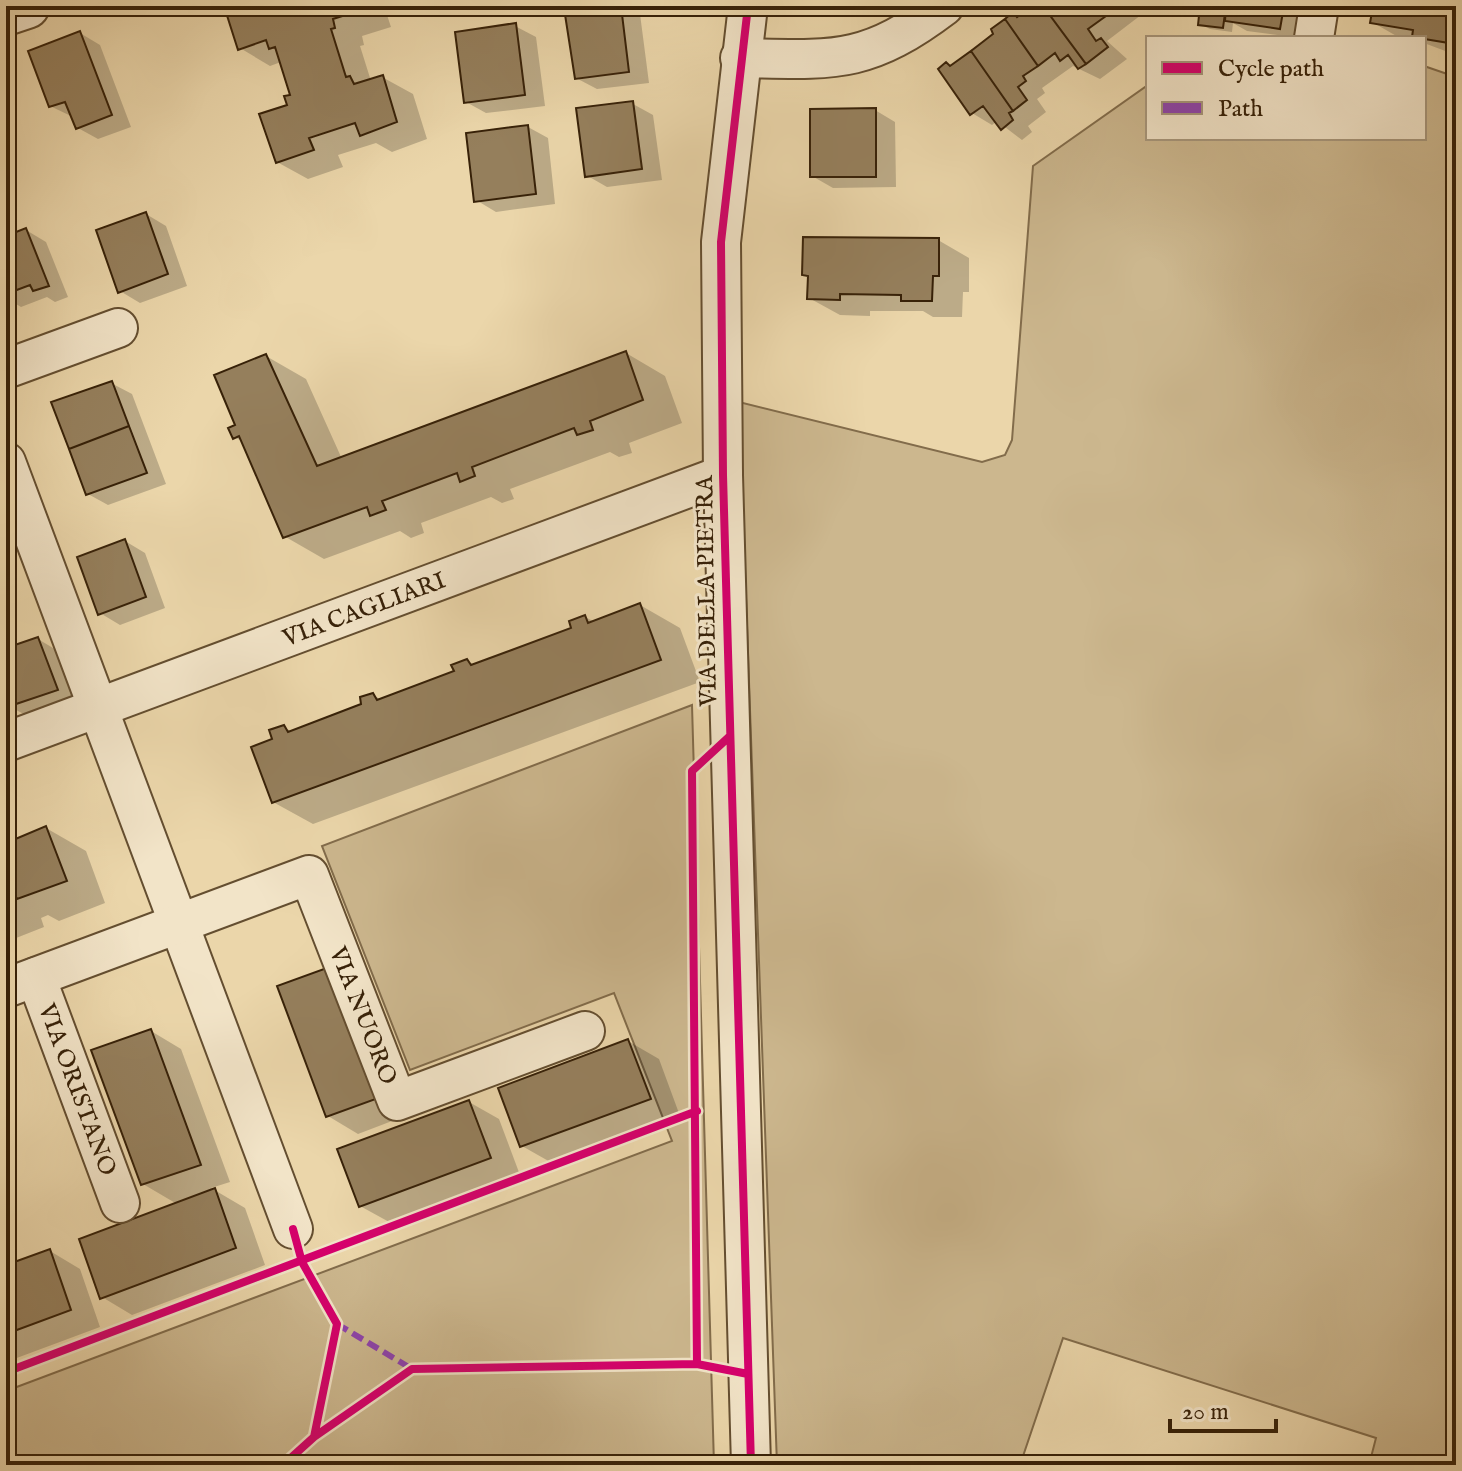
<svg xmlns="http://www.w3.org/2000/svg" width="1462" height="1471" font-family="'IM FELL English',serif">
<rect width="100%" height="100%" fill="#ebd6aa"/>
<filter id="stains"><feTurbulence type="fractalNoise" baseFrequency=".0025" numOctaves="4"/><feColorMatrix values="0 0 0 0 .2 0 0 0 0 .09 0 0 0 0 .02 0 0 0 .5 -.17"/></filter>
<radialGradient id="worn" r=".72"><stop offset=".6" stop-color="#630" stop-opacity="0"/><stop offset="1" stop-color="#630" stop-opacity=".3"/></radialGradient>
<path fill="#ccb78e" stroke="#826c4b" stroke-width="2" d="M1424 66 1456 77V1465H1369L1376 1438 1063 1338 1020 1465H777L739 402 982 462 1005 455 1012 440 1033 166 1148 85V138H1424Z
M692 705 714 1465H6V1391L672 1141 614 993 410 1070 322 846Z"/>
<path fill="#0003" d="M226 6H384L391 27 362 36 364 45 360 46 371 81 382 77 413 94 427 139 392 152 376 143 338 155 343 167 308 179 277 162 293 96 281 62 270 66 240 48Z
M596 6H626L640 14 649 83 597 89 576 78Z
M1034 6H1142L1141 15 1107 41 1127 59 1100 79 1073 66 1042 88 1045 93 1037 99 1046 112 1028 126 1032 132 1022 140 997 121 992 125 972 113 952 68 1014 14 1019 17Z
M1202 6H1305L1300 38 1247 31 1233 23 1232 32 1210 29 1200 24Z
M1375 6H1456V55L1424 43V38H1400L1372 22Z
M515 26 536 37 545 106 486 113 466 102Z
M80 33 100 45 131 127 98 139 78 128 73 117 50 106Z
M633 104 653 115 662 180 607 187 586 175Z
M875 110 895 122 896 187 833 188 812 176Z
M6 117 17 146 6 150Z
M528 127 548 138 555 204 496 212 476 200Z
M6 168 15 192 6 196Z
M146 214 166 226 187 286 140 303 120 291Z
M26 230 46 242 68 297 55 302 47 297 21 307 6 298V238Z
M938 240 969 258V292H963L962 317H933L923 311H870V316L840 315 809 298 810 277 804 274Z
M626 353 665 376 682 423 629 443 632 453 619 457 610 452 510 489 514 499 502 503 491 497 421 523 424 533 411 538 400 531 324 559 284 536 244 442 234 437 266 356 306 379 342 459Z
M111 383 132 394 166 484 108 505 88 494Z
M125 541 145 553 165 608 120 625 100 613Z
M640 605 680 628 700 682 313 824 273 802 274 740 283 727 293 732 364 705 373 695 382 700 457 673 467 661 476 666 573 629 585 617 595 622Z
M38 639 58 651 77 701 29 717 9 706 6 698V651Z
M46 828 86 851 105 903 59 921 48 915 41 918 44 927 6 942V845Z
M280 987 413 1113 358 1134 328 1116Z
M151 1031 181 1049 230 1182 211 1188 245 1208 265 1265 132 1315 102 1297 177 1204 143 1184Z
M628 1041 659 1059 680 1116 552 1163 522 1146Z
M469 1102 499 1119 520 1175 391 1223 360 1206Z
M50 1251 80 1269 100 1327 6 1362V1267Z"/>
<path fill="#957f5c" stroke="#372108" stroke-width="2" d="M224 6H360L361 10 333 19 335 28 331 29 346 77 350 76 354 84 383 75 397 122 360 136 355 123 309 138 314 150 276 163 259 114 287 105 284 96 290 95 275 47 269 49 266 40 238 50Z
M580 6H621L629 72 575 79 564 8Z
M1031 6H1043L1086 64 1078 69 1068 55 1060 61 1055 53 1038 66 1005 19 1013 12 1017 17Z
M1043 6H1099L1106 16 1088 29 1096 41 1101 38 1108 47 1086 64Z
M1200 6H1226L1223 28 1198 25Z
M1226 6H1284L1280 29 1225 21Z
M1373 6H1455L1449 43 1412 37 1413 30 1370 23Z
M1005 19 1038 66 1023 76 1026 81 1018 87 1027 100 1013 111 971 51 993 34 991 29Z
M516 23 525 95 464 103 455 32Z
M80 31 112 115 76 129 65 102 49 107 28 51Z
M971 51 1013 111 1009 113 1013 120 1001 130 983 106 970 115 938 69 946 62 950 66Z
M633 101 642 169 585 177 576 108Z
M876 108V177H810V109Z
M528 125 536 194 474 202 466 133Z
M146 212 168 274 118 293 96 230Z
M26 228 49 286 33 291 30 285 6 294V236Z
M803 237 939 238V276H933L932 301H901V295L840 294V300L807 299 808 276 802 275Z
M626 351 643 400 590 421 593 430 577 435 574 428 472 467 475 476 460 482 457 473 382 501 386 510 370 516 367 507 283 538 239 436 233 439 228 428 235 425 214 375 266 354 317 466Z
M112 381 129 426 69 449 51 402Z
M129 426 147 473 86 495 69 449Z
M125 539 146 597 98 615 77 557Z
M640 603 661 660 272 803 251 747 272 739 269 730 284 725 288 732 361 704 360 697 373 693 377 700 454 671 451 665 467 659 471 665 571 628 569 621 585 615 588 623Z
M38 637 58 690 7 707 6 648Z
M46 826 67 881 17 899 13 891 6 894V843Z
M335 965 384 1096 326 1117 277 986Z
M151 1029 201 1165 141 1185 91 1050Z
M628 1039 651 1099 520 1147 498 1088Z
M469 1100 491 1158 359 1207 337 1149Z
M215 1188 236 1248 100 1299 79 1239Z
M50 1249 71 1310 6 1334V1265Z"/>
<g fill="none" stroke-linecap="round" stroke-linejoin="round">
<defs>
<g id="minor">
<path d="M748 6 721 242 723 475 751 1465"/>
<path d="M1314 38 1319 6"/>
<path d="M740 58C834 60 866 65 944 6"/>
<path d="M6 369 118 328"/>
<path d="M6 462 293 1229"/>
<path id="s1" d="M6 742 723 475"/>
<path id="s2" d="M36 977 120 1203"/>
<path id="s3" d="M6 988 309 875 397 1101 585 1031"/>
</g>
<path id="tertiary" d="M6 13 27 6"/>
</defs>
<use href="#minor" stroke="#644e30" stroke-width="42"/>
<use href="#tertiary" stroke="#644e30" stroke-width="48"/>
<use href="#minor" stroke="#f2e4c8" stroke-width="38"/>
<use href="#tertiary" stroke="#f2e4c8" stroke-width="44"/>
<path stroke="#8e44ad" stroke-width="6" stroke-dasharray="12 6" stroke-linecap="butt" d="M337 1324 412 1369"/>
<defs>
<path id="cycleway" d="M748 6 721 242 723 475 751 1465
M697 1364 692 771 730 736
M6 1372 697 1111
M314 1437 412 1369 697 1364 748 1374
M283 1465 314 1437 337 1324 302 1262 293 1229"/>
</defs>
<use href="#cycleway" stroke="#f2e4c8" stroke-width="13"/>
<use href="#cycleway" stroke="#d6006c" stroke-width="8"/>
</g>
<g text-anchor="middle" stroke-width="6" stroke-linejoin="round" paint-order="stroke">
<g font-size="24" fill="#372108" stroke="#f2e4c8">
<text transform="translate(706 591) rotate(-91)" y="8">VIA DELLA PIETRA</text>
<text dy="8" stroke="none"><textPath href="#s1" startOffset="382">VIA CAGLIARI</textPath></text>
<text dy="8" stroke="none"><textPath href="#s3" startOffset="474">VIA NUORO</textPath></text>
<text dy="8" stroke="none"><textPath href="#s2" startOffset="120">VIA ORISTANO</textPath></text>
</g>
</g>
<rect width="1462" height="1471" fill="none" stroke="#ebd6aa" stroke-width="32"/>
<rect x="8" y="8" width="1446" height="1455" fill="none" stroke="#372108" stroke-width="4"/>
<rect x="16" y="16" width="1430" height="1439" fill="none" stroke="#372108" stroke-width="2"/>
<rect x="1146" y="36" width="280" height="104" fill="#f2e4c8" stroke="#a7967b" stroke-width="2"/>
<rect x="1162" y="62" width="40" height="12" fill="#d6006c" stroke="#a7967b" stroke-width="2"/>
<text x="1218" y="76" font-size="24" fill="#372108">Cycle path</text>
<rect x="1162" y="102" width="40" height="12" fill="#8e44ad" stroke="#a7967b" stroke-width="2"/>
<text x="1218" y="116" font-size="24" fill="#372108">Path</text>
<path d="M1170 1419v12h106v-12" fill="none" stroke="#372108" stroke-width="4"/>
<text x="1182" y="1419" font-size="24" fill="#372108" stroke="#f2e4c8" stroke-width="6" paint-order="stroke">20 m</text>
<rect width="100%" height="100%" filter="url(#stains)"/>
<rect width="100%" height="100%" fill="url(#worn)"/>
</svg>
